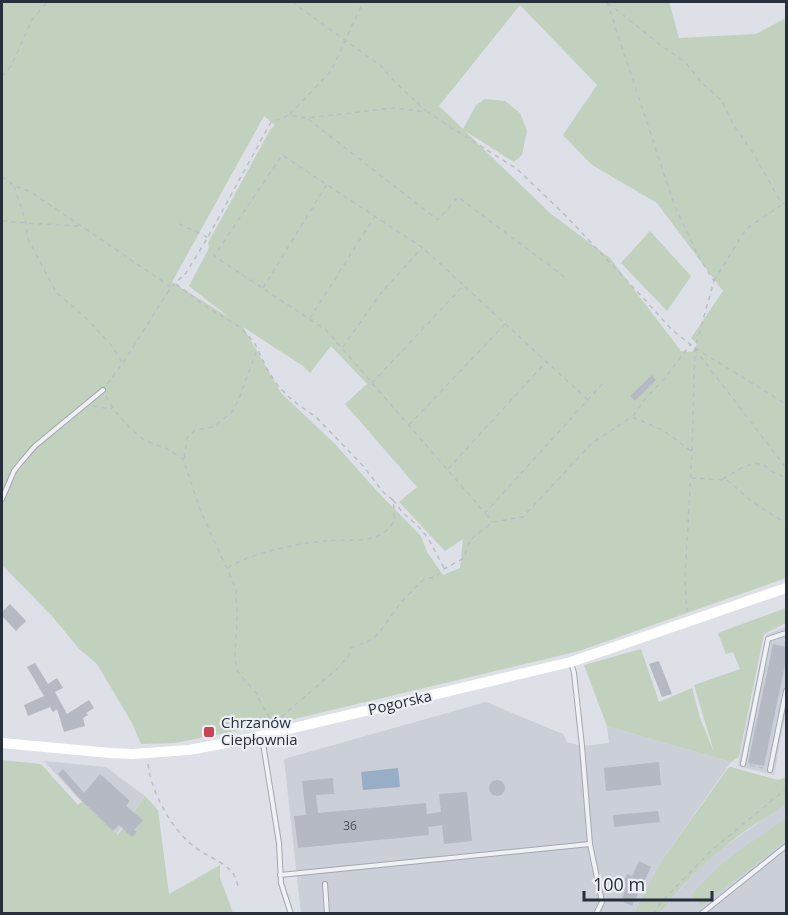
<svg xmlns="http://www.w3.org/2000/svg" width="788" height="915" font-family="'Open Sans',sans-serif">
<rect width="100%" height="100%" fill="#dde0e6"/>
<path fill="#cbcfd8" d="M786 627V710L774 775 738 766 766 635Z
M486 702 563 734 567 742 582 746 609 743 607 726 731 762 660 863 634 913 301 914 284 759Z
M44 761 106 767 145 796 117 834 75 795Z
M786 805V818L773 828 786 824V913L660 914 669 901 701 867 719 851 767 816Z"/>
<path fill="#c2d0be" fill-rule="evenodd" d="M2 2H669L679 38 756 34 786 18V578L579 651 290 720 175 743 141 744 132 723 97 664 79 649 52 616 2 565ZM520 5 597 85 563 135 592 165 657 203 723 291 691 338 697 344 692 352 681 351 610 258 551 214 465 131 514 162 522 155 527 131 520 113 505 101 485 99 476 105 463 129 439 106ZM264 116 275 125 270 130 208 243 209 248 189 286 230 318 172 282ZM243 327 303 366 310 373 331 346 367 384 345 404 417 487 399 502 445 551 463 539 460 568 443 575 427 552 421 536 376 490 335 444 281 393Z
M650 231 691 276 667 311 621 263Z
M786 608V623L764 634 739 757 731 762 607 726 584 665 641 649 659 702 692 688 700 718 714 752 694 685 740 669 733 652 726 654 718 633Z
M2 760 41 764 78 805 82 801 118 835 145 796 158 810 169 894 220 865V878L233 913 2 914Z
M731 767 778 780 786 777V805C737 833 694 868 660 913H634L660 863 728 768Z
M786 818V839L778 847 701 906 691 895C701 885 710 874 721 865 741 847 765 834 786 818Z"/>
<path fill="#98adc6" d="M398 768 400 787 363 790 361 772Z"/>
<path fill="#b4b9c3" d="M652 375 656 380 635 401 630 396Z
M10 604 26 621 16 631 2 616V612Z
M773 644 786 647V660L764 766 748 763Z
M659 661 672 694 662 697 649 664Z
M35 663 48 684 57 678 63 688 55 692 67 714 89 700 94 708 86 713 88 715 83 718 85 726 64 732 57 709 53 712 50 707 28 716 24 705 44 696 27 667Z
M659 762 661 785 606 791 604 768Z
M63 769 84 793 100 774 130 801 126 806 143 820 134 830 137 832 132 837 119 825 113 831 80 799 58 774Z
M333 778 334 794 316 795 318 813 426 803 427 814 441 812 439 794 467 792 472 841 444 844 442 825 428 827 429 835 298 848 294 816 306 815 302 781Z
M489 788a8 8 0 1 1 16 0a8 8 0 1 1-16 0Z
M658 811 660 822 614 827 613 815Z
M639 861 651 867 632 906 621 901 625 891 620 889 627 874 632 876Z"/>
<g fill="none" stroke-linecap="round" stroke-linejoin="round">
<defs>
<path id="lane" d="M2 499 14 471 22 461 35 446 103 390
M262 737 279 843 281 883 291 914
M743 764 768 639 786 633
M770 770 786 691
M590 844 602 902 596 914
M280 875 590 844 582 746 574 673 571 662
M325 884 327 914
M701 914 786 846"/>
</defs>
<use href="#lane" stroke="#a3a7b0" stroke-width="6"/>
<path stroke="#bbbec5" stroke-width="1.5" stroke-dasharray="4.5 4.5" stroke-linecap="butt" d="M292 2 381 66 394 81 426 111
M607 2 674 204 698 256 714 281 695 348 692 452 685 578 687 612
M608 3 663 47 685 62 701 82 722 101 733 124 755 156 780 201 786 205
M2 76 11 66 32 20 47 2
M290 114 331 71 363 2
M308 119 438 220 458 197 566 278
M2 176 14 186 31 192 171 287
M14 186 26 223 28 239 56 292 85 317 111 345 122 362
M2 221 26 223 78 226
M179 224 207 237
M714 281 746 229 786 202
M176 284 204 305 240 327 254 342 267 369 278 386 292 400 316 417 364 467 383 492 393 500C394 509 396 520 390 527 373 546 345 538 324 541 295 544 250 553 226 569
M263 288 327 184
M310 318 375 216
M343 347 380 294 422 248
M695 349 786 468
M372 383 463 286
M107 384 123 363 171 287 186 273 208 237 271 122 289 115 307 118 393 108 427 112 517 169 565 215 646 301 672 330 695 348 786 404
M106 396 113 409 130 428 144 440 167 449 183 459 199 507 236 589 237 618 235 657 237 671 256 693 265 711 273 722
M588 400 423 248 282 155 214 256 326 330 485 513 605 381
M93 406 112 409
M633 416 644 400 664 379 690 345
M409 425 505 324
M184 458 187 438 195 430 213 427 231 413 239 399 257 349
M448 469 546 362
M691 478 727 480 755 504 786 523
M723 479 743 467 755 463 764 465 773 472 786 478
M393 500 403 513 417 525 428 538 444 568
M486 514 492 522
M274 723 337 669 349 655 351 648 371 640 379 633 402 601 424 579 436 577 444 569 464 558 470 540 493 522 523 517 592 443 632 417 663 430 691 451
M148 764C150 789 171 828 191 844 203 855 222 860 233 873 235 877 237 882 238 886
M750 765 763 768
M653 914 662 901 713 849 786 789"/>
<use href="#lane" stroke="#eff1f5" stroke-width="4"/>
<path stroke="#fff" stroke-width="10" d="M2 743 110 753 132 754 189 750 247 739 571 662 786 588"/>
</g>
<rect fill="#ca4353" stroke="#eceff4" stroke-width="2" x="203" y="726" width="12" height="12" rx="3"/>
<g text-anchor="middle" stroke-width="4.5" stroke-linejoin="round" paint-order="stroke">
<g font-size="12" fill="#4a515e">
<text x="350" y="830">36</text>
</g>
<g font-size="15" fill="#272e3c" stroke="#eceff4">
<text transform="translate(400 703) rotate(-13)" y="5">Pogorska</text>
</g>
<g font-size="15" fill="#272e3c" stroke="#eceff4" text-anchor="start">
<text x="221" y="728">Chrzanów<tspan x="221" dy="17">Ciepłownia</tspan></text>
</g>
</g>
<rect width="788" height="915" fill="none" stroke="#272e3c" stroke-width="6"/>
<path d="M584 891v9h128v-9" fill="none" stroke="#272e3c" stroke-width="3"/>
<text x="593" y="891" font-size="18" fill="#272e3c" stroke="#eceff4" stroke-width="4.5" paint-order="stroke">100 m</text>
</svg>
